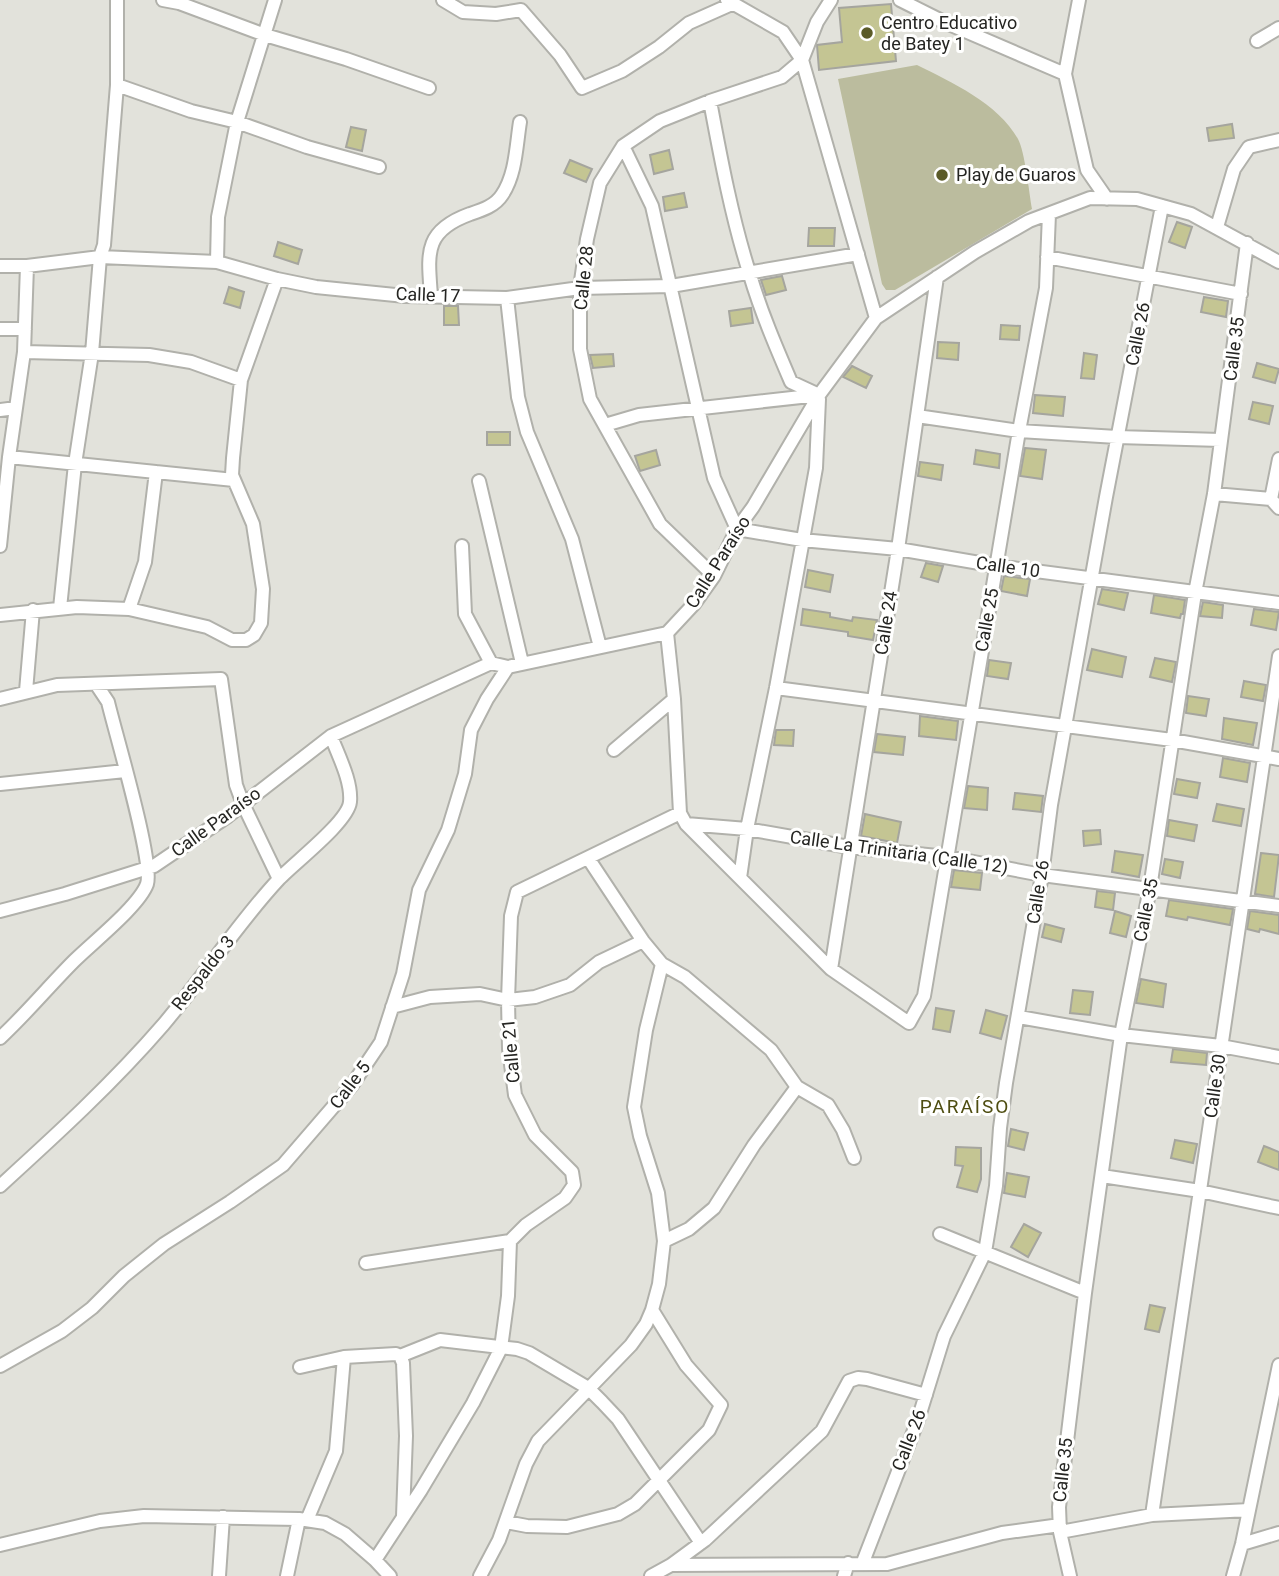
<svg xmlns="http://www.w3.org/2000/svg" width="1279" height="1576" font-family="Roboto,sans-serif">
<rect width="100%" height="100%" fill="#e2e2db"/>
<path fill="#bbbc9e" d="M917 65C951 82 998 103 1018 139 1025 152 1029 192 1032 209L895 290H886L882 284 838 79Z"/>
<path fill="#c4c593" stroke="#a5a59e" stroke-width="2" d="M891 4 896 61 819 70 817 45 842 42 839 8Z
M1232 124 1234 138 1209 141 1207 128Z
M351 127 366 130 362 151 346 147Z
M669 150 673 169 654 174 650 155Z
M570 160 592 169 586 182 564 173Z
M684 193 687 207 665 211 663 197Z
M1177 222 1192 227 1185 248 1169 242Z
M809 228H835L834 246H808Z
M278 242 302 250 298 264 274 256Z
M782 276 786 290 766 295 761 280Z
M229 287 244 292 240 308 224 303Z
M1204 297 1228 301 1226 317 1201 312Z
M444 306H458L459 325H444Z
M751 308 753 323 731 326 729 311Z
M1001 325 1020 326 1019 340 1000 339Z
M938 342 959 343 958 360 937 358Z
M1084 353 1097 355 1094 379 1081 378Z
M613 354 614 366 593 368 590 355Z
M1257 363 1279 369 1275 383 1253 377Z
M852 366 872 376 866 388 843 377Z
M1035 395 1065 397 1063 416 1033 413Z
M1253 402 1273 406 1269 424 1249 419Z
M487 432H510V445H487Z
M1025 448 1046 450 1042 479 1020 476Z
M656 450 660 465 640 471 635 456Z
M976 450 1000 454 999 468 974 464Z
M920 462 943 465 941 480 918 476Z
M926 563 943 566 938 582 921 577Z
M808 570 833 575 830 592 805 587Z
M1004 576 1030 579 1027 596 1001 591Z
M1102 589 1128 593 1124 610 1098 604Z
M1154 595 1185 600 1183 614H1181L1180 618 1151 613Z
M1203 602 1223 605 1222 618 1200 616Z
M803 609 830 613V617L852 621 853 617 877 620 873 640 848 636V632L801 625Z
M1254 609 1279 612 1276 630 1251 625Z
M1092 649 1126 657 1122 677 1087 670Z
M1155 658 1176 662 1172 682 1150 677Z
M989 660 1011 663 1008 679 987 676Z
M1244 681 1266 685 1263 701 1241 697Z
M1188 696 1209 699 1206 716 1186 713Z
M920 716 958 721 956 740 919 736Z
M1224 718 1257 723 1253 745 1222 739Z
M776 730H794L793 746 774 745Z
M877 734 905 737 903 755 874 752Z
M1223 758 1250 763 1247 782 1220 777Z
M1177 779 1200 783 1197 798 1174 794Z
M968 786 988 788 987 810 964 808Z
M1015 793 1043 796 1041 812 1013 809Z
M1217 804 1244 809 1241 826 1213 821Z
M865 814 901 822 897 843 861 836Z
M1169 820 1197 825 1194 841 1167 836Z
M1100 830 1101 844 1084 846 1083 831Z
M1115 851 1143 855 1139 877 1112 872Z
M1261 853 1279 855 1274 897 1255 894Z
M1165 859 1183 862 1180 878 1162 874Z
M954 870 982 873 980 890 951 887Z
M1097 891 1115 893 1113 910 1095 907Z
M1169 900 1233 909 1230 925 1188 917 1187 920 1166 916Z
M1115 911 1131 916 1126 937 1110 933Z
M1250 911 1279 915V934L1260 929 1259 932 1247 929Z
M1045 924 1064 929 1061 942 1042 937Z
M1141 979 1166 984 1163 1007 1136 1003Z
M1073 990 1093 992 1090 1015 1070 1013Z
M936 1008 954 1011 950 1032 933 1029Z
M986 1010 1007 1016 1001 1039 980 1033Z
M1173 1049 1207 1053 1206 1065 1171 1062Z
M1011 1129 1028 1133 1024 1150 1008 1146Z
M1175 1140 1197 1144 1193 1163 1171 1158Z
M1264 1146 1279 1152V1170L1258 1162Z
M956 1147 981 1148V1179L977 1192 957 1187 963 1166 955 1165Z
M1007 1173 1029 1177 1025 1197 1004 1193Z
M1024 1224 1041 1233 1028 1257 1011 1247Z
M1150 1305 1165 1308 1159 1332 1145 1329Z"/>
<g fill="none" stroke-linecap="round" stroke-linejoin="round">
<defs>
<path id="minor" d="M163 0 179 3 265 35 346 59 429 88
M443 0 463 12 496 14 521 10 560 55 582 88 622 71 659 47 689 23 734 3
M727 0 783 32 802 60 876 318
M900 0 944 22 1065 74
M1079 0 1065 74 1087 170 1107 199
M1257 41 1279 28
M117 85 191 111 237 122 307 147 379 167
M710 101C721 160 732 219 750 275 761 312 776 347 791 382L819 395
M623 146 652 206 714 478 737 529 802 540 898 549 997 566 1279 603
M1217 227 1234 169 1249 147 1279 140
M1047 257 1241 294
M217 262 218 217 237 122 275 0
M0 266H27L100 257 217 262 277 279 316 287 405 296 507 298 580 288 671 286 858 254
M431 296C428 254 423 231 470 214 482 210 495 206 502 195 516 174 516 147 520 122
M507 298 518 397 527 432 572 539 600 647
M0 329H25
M24 352 149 355 191 362 241 380
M0 410 16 408
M917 416 1019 431 1117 437 1221 440
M605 425 639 415 819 395
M9 457 234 480
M479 481 522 663
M1214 494 1271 499 1279 508
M1271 499 1279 459
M0 546 9 457 24 352 27 266
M462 546 465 614 491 663
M714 576 660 524 590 399 580 349V288L587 239 600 183 623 146 660 121 710 101 782 77 802 60 817 22 831 0
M60 608 75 464 92 353 100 257 104 245 117 85V0
M129 609 145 562 156 472
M0 615 77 607 129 609 207 627 232 640H246L254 635 261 623 263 589 253 524 232 475 233 458 241 380 277 279
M667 633 674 699 680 813 686 824 831 969 909 1023 924 996 1019 431 1046 288 1049 214
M776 688 1172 740 1279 759
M26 691 33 610
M0 699 57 685 221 679 236 785 243 804 279 879
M614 750 674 699
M0 784 125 771
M686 824 747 829 849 847 947 857 1042 875 1279 906
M588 858 643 941 662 964 685 977 771 1050 797 1087 828 1105 843 1130 854 1158
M740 878 747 829 776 688 816 468 819 399
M0 911 65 894 154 866 228 816 331 736 491 663 508 667 667 633 694 604 714 576 737 529 753 507 819 395 876 318 975 252 1029 221 1090 198 1137 199 1191 214 1279 262
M831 969 898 549 937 277
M392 1007 430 997 480 994 508 1000 535 997 570 985 599 962 643 941
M1019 1017 1121 1035 1221 1046 1279 1057
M0 1038C26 1014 49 986 74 961 92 943 139 906 147 884 154 862 115 732 108 702L96 684
M1102 1176 1200 1191 1279 1208
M0 1186C56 1135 113 1083 163 1025 203 978 236 925 279 879 294 863 348 822 350 802 352 781 338 755 331 736
M940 1234 1085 1293
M664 1241 689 1229 714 1208 754 1145 797 1087
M366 1263 510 1241
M400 1356 403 1363 406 1436 403 1516
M0 1366 62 1331 92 1308 124 1276 164 1244 230 1202 283 1165 352 1085 381 1042 403 974 419 890 448 830 465 774 471 730 487 699 508 667
M300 1367 344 1357 396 1354 400 1356 440 1340 517 1349 529 1353 588 1388 602 1402 618 1419 701 1543
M1152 1515 1279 656
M307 1520 336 1451 344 1357
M506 1522 527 1526 567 1527 618 1514 635 1504 709 1430 721 1405 686 1365 652 1310
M1060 1532 1152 1515 1249 1510
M1242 1544 1279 1533
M0 1545 100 1521 144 1516 299 1519 325 1523 345 1534 375 1560 390 1576
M375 1560 421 1490 473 1403 501 1348 508 1296 510 1241 526 1225 565 1198 574 1185 572 1172 535 1135 515 1095 509 1049 508 1000 511 916 517 892 680 813
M863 1562 918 1420 944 1336 985 1252 996 1186 1000 1128 1006 1083 1042 875 1051 805 1106 497 1162 206
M671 1565 887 1564 1002 1533 1060 1525
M219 1576 223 1517
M287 1576 299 1519
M480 1576 499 1540 526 1464 538 1441 631 1345 646 1324 652 1310 659 1284 664 1241 658 1193 640 1136 634 1107 646 1030 662 964
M651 1576 671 1565 705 1540 822 1431 849 1381 858 1378 867 1379 926 1395
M844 1576 848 1563
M1070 1576 1060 1532 1059 1507 1085 1293 1121 1035 1150 888 1195 593 1214 494 1247 243
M1233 1576 1242 1544 1279 1365"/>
</defs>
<use href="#minor" stroke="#b1b1ab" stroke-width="16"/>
<use href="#minor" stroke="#fff" stroke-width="12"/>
</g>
<g fill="#5b5b28" stroke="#fffffe" stroke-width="2.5">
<circle cx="867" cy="33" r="7"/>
<circle cx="942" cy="175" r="7"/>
</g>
<g text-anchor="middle" stroke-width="6" stroke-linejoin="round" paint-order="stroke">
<g font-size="18" fill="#252522" stroke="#fffffe" text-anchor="start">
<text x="881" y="29">Centro Educativo<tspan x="881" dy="21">de Batey 1</tspan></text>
<text x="956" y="181">Play de Guaros</text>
</g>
<g font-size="18" fill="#252522" stroke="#fffffe">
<text transform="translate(584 278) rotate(-84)" y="6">Calle 28</text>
<text transform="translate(428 295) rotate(2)" y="6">Calle 17</text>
<text transform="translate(1138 334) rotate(-79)" y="6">Calle 26</text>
<text transform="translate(1234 349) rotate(-83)" y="6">Calle 35</text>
<text transform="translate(718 562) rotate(-58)" y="6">Calle Paraíso</text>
<text transform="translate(1008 567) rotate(8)" y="6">Calle 10</text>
<text transform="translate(987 620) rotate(-80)" y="6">Calle 25</text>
<text transform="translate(886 623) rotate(-81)" y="6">Calle 24</text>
<text transform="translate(216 822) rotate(-36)" y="6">Calle Paraíso</text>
<text transform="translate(899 852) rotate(8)" y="6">Calle La Trinitaria (Calle 12)</text>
<text transform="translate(1038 892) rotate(-81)" y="6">Calle 26</text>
<text transform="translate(1146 910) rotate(-79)" y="6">Calle 35</text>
<text transform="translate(203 973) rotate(-52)" y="6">Respaldo 3</text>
<text transform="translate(511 1051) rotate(-95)" y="6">Calle 21</text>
<text transform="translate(350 1085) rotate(-53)" y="6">Calle 5</text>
<text transform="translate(1215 1086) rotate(-82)" y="6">Calle 30</text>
<text transform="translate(909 1440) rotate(-69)" y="6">Calle 26</text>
<text transform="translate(1063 1470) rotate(-84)" y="6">Calle 35</text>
</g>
<g font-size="19" letter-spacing="2" fill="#4e4d10" stroke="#fffffe">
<text x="965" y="1113">PARAÍSO</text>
</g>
</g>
</svg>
